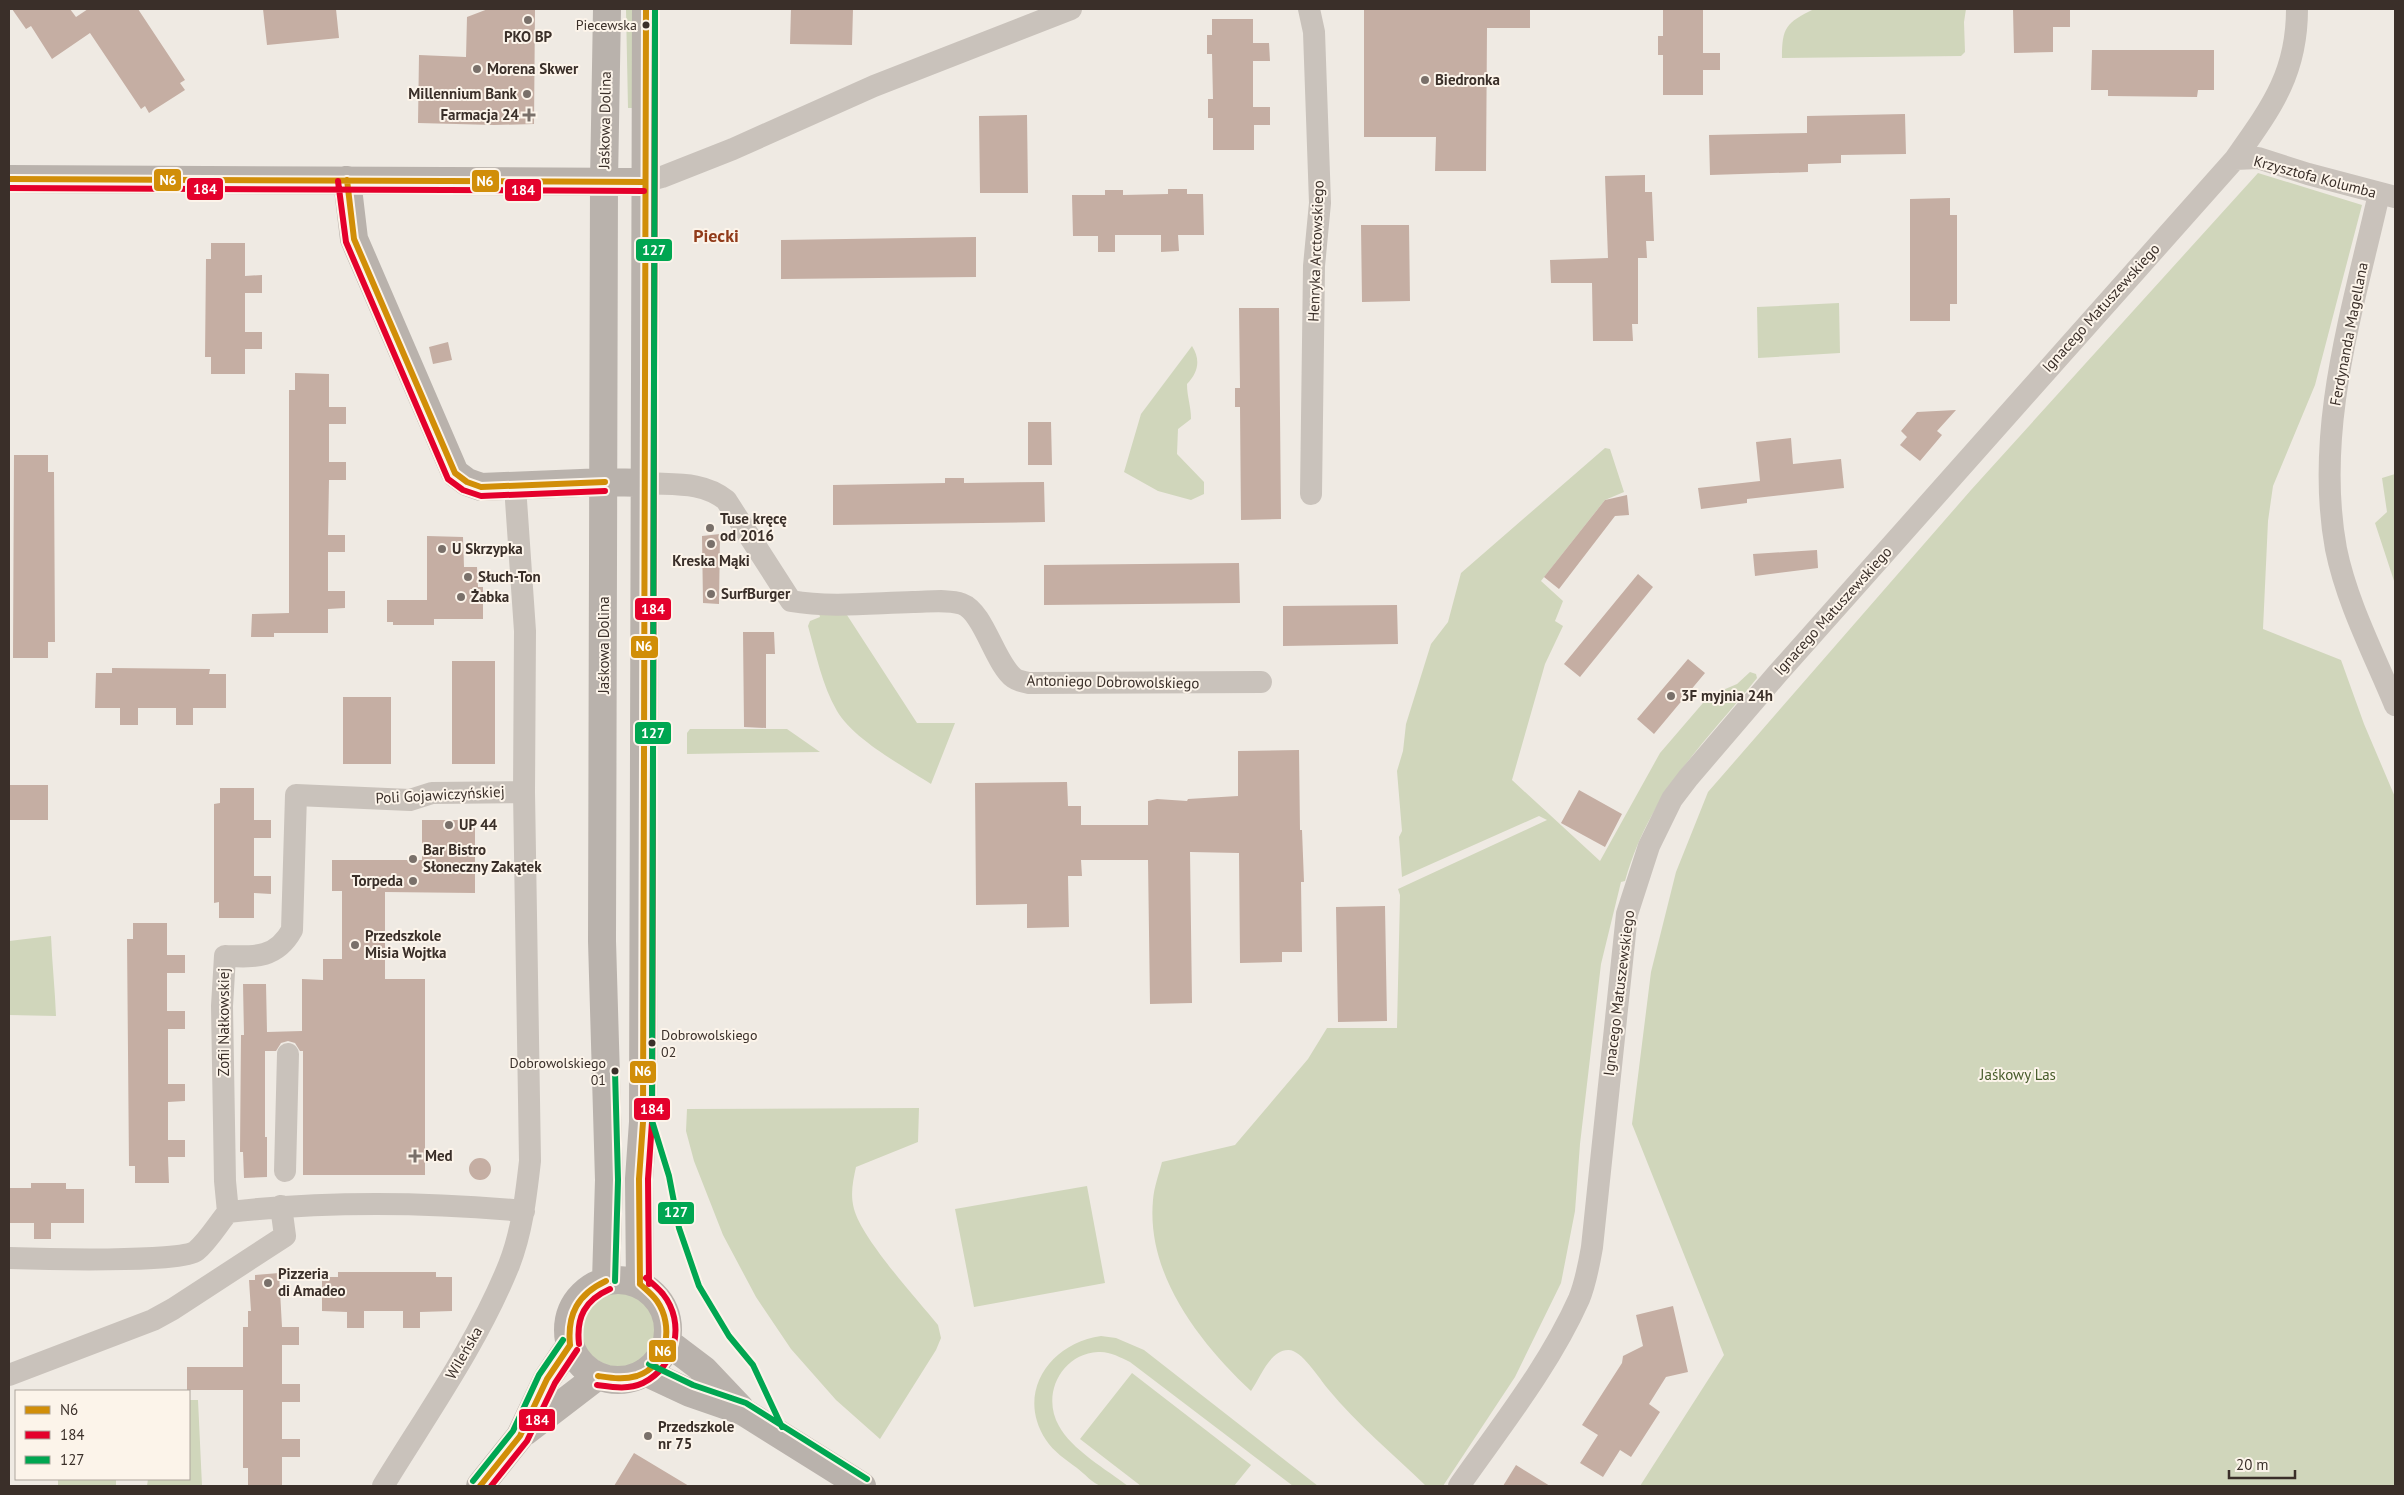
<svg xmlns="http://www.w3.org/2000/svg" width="2404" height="1495" font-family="'PT Sans',sans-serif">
<rect width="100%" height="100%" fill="#efeae3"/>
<path fill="#d0d6bb" d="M626 9H632L633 108H628Z
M1814 9H1966L1964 22 1965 52 1961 56 1782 58C1782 27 1786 23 1814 9Z
M2258 173 2362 205 2315 385 2273 486 2268 521 2263 629 2341 660 2364 724 2395 797V1486H1640L1724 1355 1632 1124 1651 972 1676 872 1708 792 1971 490Z
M1839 303 1840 353 1758 358 1757 307Z
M1192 346C1201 360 1198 373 1187 384 1187 397 1191 406 1191 419L1178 429 1177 454 1204 482V494L1191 500 1158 491 1124 472 1141 414Z
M1605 448 1610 449 1624 492 1605 500 1541 581 1563 601 1555 621 1563 626 1545 664 1512 780 1600 861 1660 753 1709 696 1737 684 1750 672 1756 674 1757 678C1701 748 1651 791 1625 881L1621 882 1601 964 1580 1144 1575 1211 1561 1283 1515 1377 1443 1486H1426C1393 1454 1357 1424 1328 1389 1319 1378 1301 1349 1288 1350 1270 1350 1260 1378 1251 1391 1200 1343 1146 1275 1153 1200 1154 1187 1159 1174 1162 1162L1235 1145 1308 1059 1327 1028H1397L1400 895 1398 889 1547 820 1539 816 1402 877 1399 837 1402 831 1397 771 1403 751 1406 724 1431 644 1448 622 1461 573Z
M2395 474V584L2375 523 2387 512 2382 478Z
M845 612 917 723H955L931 784C903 766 853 739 837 711 822 685 816 654 808 626L810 621 820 617 819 613Z
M690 729H787L820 752 687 754V733Z
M51 936C52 963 55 989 56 1016L9 1015V941Z
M919 1108 918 1142 856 1167C853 1181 850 1194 854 1209 862 1239 916 1298 938 1325L941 1338 936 1350 880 1439 836 1400 791 1349 756 1297 723 1235 694 1161 686 1131 687 1109Z
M1087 1186 1105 1283 974 1307 955 1209Z
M581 1329a38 38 0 1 1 76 0a38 38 0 1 1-76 0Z
M1101 1336 1116 1338 1144 1350 1318 1486H1293L1130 1362C1120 1357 1109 1351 1098 1352 1061 1354 1041 1395 1059 1426 1071 1449 1107 1470 1128 1486 1120 1486 1109 1489 1101 1486 1093 1484 1084 1473 1077 1468 1066 1460 1053 1451 1046 1440 1015 1393 1050 1343 1101 1336Z
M1132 1373 1251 1465 1234 1486H1141L1080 1439Z
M189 1400H198L202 1486H147L148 1479H189Z
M58 1479H116V1486H58Z"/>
<path fill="#c5aea3" d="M12 9H70L76 17 88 9H138L185 80 180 83 185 90 149 113 145 106 141 109 90 33 52 59 31 26 26 29Z
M263 9H336L339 38 267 45Z
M488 9H535L534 124 494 125 418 123 419 55 466 57 467 17Z
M791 9H853L852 45 790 44Z
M1364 9H1530V28H1487L1486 171H1435L1436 137H1364Z
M1663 9H1703V53H1720V70H1703V95H1663V55H1658V36H1663Z
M2013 9 2070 10V27H2053V52L2014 53Z
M1212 19H1253V43H1269L1270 61H1253V107H1270V125H1254V150H1213V118H1208V99H1213L1212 54H1207V35H1212Z
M2092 50H2214V90H2198L2197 97 2108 96V90H2091Z
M1905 114 1906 154 1841 155V163L1808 164V172L1710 175 1709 135 1807 133V116Z
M1027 115 1028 193H980L979 116Z
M1645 175V192H1652L1654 241H1646L1647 258H1638V324H1632L1633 341H1593L1592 283H1551L1550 260 1608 258 1605 176Z
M1168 189H1187V194H1203L1204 235H1178L1179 251 1161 252V235H1115V252H1098V236H1073L1072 195H1105V190H1123V195L1168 194Z
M1950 198V215H1957V304H1950V321H1910V199Z
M1361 225H1409L1410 301 1362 302Z
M976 237V277L781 279V240Z
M211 243H245V276L262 275V293H245V332H262V349H245V374H211V357H205L206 259H211Z
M1239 308H1279L1281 519 1241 520 1240 407H1235V388H1240Z
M448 342 452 360 433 364 429 347Z
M295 373 329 374V407H346V424H329V462H346V480H329L328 535H345V552H328V591H345V608L328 609V633H274V637H251L252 614 289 613V390H295Z
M1956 410 1937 431 1942 435 1920 461 1900 445 1907 437 1901 431 1917 412Z
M1028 422H1051L1052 465H1028Z
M1791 438 1793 464 1841 459 1844 488 1747 499V503L1701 509 1698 488 1760 481 1756 442Z
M14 455H48V472H54L55 642H48V658H13Z
M945 478H964V483L1044 482 1045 522 833 525V485L945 483Z
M1627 495 1629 515 1615 516 1559 589 1544 577 1605 500Z
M720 534 719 604 703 603 702 536Z
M427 536 463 537 464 567H477L478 587H483V619H434V625H393V622H387V600H427Z
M1817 550 1818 568 1755 576 1753 554Z
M1239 563 1240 603 1044 605V565Z
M1638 574 1653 587 1580 677 1564 664Z
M1397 605 1398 644 1283 646V606Z
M743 632H774L775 654H766V728L744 727Z
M1688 659 1705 673 1654 734 1637 719Z
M452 661H495V764H452Z
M112 668 210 669 209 674H226V708H193V725H176V708H138V725H120V708H95L96 673H112Z
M343 697H391V764H343Z
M1299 750 1300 830H1302L1304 882H1301L1302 952H1282V962L1240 963 1239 853 1190 852 1192 1003 1150 1004 1148 860H1081L1082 876H1068L1069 927 1027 928V904L976 905 975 783 1067 782 1068 806H1081V825H1148V801L1157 799 1187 801 1188 799 1238 796V751Z
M9 785H48V820H9Z
M220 788H254V820H271V838H254V876H271V894L254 893V918H219V902L214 903V804L220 803Z
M1579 790 1622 814 1605 847 1561 823Z
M422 820H475V893L385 892V979H425V1175H303V1051H300L295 1043 288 1041 281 1043 276 1051H265V1137H267V1177L244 1178 243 1152H240L241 1035H244L243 984H266L267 1032 302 1031V979L323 980V959H342V891H332V860H422Z
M1385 906 1387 1021 1338 1022 1336 907Z
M133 923H167V955H185V973H167V1011H185V1029H168V1084H185V1101L168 1102V1140H185V1157H168L169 1183H135V1166H129L127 939H133Z
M469 1169a11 11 0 1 1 22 0a11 11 0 1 1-22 0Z
M31 1183H66V1189H84V1223H51V1239H34V1223H9V1188H31Z
M338 1272H436V1277H452V1311L420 1312V1328H403V1311H364V1328H347V1312L322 1311V1277H338Z
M279 1273 282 1327H299V1345H282V1384H300V1402H282V1439H300V1457H282V1486H248V1468H243V1390H187V1367H243V1327H248V1311H251L249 1280H255V1275Z
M1673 1306 1688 1372 1666 1377 1649 1404 1660 1412 1631 1457 1620 1450 1603 1477 1580 1463 1598 1435 1582 1425 1622 1363 1623 1356 1643 1346 1636 1315Z
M634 1453 689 1486H614Z
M1516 1465 1550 1486H1503Z"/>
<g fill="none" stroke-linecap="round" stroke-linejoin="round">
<path stroke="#c9c2bb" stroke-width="22" d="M1309 9 1314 32 1320 203 1314 266 1311 494
M2235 159 2258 158 2308 174 2395 197
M644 182 662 177 733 149 874 86 1071 9
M2379 194C2353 309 2314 430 2336 549 2347 603 2374 654 2395 705
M645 483C674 485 702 481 726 500L791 601C831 608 872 603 913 602 928 602 948 599 962 604 984 612 995 664 1014 678 1018 681 1024 682 1029 683L1261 682
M285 1171 288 1054
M228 1212 225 1181 222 1006 225 956C254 957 276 959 292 930L296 795 410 800 432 793 524 792
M9 1258C37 1259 182 1263 196 1251 208 1241 218 1224 228 1212 326 1201 426 1202 524 1211
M9 1375 153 1320 173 1309 285 1236 281 1206
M383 1486C427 1414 477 1344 509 1265 522 1232 526 1196 530 1161L524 792 525 631 515 486
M1459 1486C1501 1426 1549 1366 1579 1299 1586 1282 1589 1264 1592 1247L1627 914 1649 846 1672 799 1688 778 1778 673 2235 159C2271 108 2297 74 2297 9"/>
<path stroke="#b9b2ac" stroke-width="28" d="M9 179 644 182
M347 180 354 239 455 473 467 482 481 487 605 482 645 483
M568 1330a50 50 0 1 1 100 0a50 50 0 1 1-100 0Z
M606 1281 609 1180 602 941 604 182 607 9
M640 1284 639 1179 643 1122 646 9
M667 1342 704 1370 740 1408
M645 1372 690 1393 742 1411 862 1486
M525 1432 598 1376
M480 1486 520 1436 547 1379 570 1345"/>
<defs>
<path id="bus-1" d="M9 179 644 182
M347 180 354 239 455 473 467 482 481 487 605 482
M640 1284 639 1179 643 1122 646 9
M570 1345C567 1314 578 1294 606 1281
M598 1376C612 1378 623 1380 637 1376 668 1366 674 1325 657 1301 652 1294 645 1289 640 1284
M480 1486 520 1436 547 1379 570 1345"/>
<path id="bus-2" d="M338 181 346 242 448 479 463 490 481 496 605 491
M9 188 644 191
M649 1284 648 1179 652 1122 655 9
M579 1344C576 1317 585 1300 610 1289
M597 1385C612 1387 628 1390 643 1383 676 1367 686 1323 663 1294 658 1288 652 1283 646 1278
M491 1486 527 1441 555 1383 577 1350"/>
<path id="bus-3" d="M655 9 652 1121 669 1176 679 1228 699 1286 729 1336 753 1365 782 1427
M615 1281 618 1180 615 1071
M649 1364 693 1385 746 1403 867 1479
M473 1481 513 1431 539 1375 563 1340"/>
</defs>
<use href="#bus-1" stroke="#fcf4ea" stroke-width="10"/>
<use href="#bus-2" stroke="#fcf4ea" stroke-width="10"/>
<use href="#bus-3" stroke="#fcf4ea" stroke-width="10"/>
<use href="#bus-1" stroke="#d18e08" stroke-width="6"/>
<use href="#bus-2" stroke="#e4002b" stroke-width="6"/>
<use href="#bus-3" stroke="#00a651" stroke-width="6"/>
</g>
<g fill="#79706a" stroke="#fcf4ea" stroke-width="2">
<circle cx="528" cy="20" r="5"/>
<circle cx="477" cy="69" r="5"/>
<circle cx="1425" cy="80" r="5"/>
<circle cx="527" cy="94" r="5"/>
<path d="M526.5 107.5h5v5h5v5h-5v5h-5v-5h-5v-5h5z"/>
<circle cx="710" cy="528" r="5"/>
<circle cx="711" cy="544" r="5"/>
<circle cx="442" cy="549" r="5"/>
<circle cx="468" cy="577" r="5"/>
<circle cx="711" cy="594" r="5"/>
<circle cx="461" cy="597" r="5"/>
<circle cx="1671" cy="696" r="5"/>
<circle cx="449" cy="825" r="5"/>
<circle cx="413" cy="859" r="5"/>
<circle cx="413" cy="881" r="5"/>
<circle cx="355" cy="945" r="5"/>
<path d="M412.5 1148.5h5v5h5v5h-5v5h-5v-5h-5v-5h5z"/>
<circle cx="268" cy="1283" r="5"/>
<circle cx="648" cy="1436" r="5"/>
</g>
<g fill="#3a2f29" stroke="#fcf4ea" stroke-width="2">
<circle cx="646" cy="25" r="4.5"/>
<circle cx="652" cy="1043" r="4.5"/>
<circle cx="615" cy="1071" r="4.5"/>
</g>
<g text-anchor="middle" stroke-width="4" stroke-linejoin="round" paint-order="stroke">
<g font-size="14" fill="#3a2f29" stroke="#fcf4ea" text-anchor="end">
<text x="637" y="30">Piecewska</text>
<text x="661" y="1040" text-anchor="start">Dobrowolskiego<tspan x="661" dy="17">02</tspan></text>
<text x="606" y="1068">Dobrowolskiego<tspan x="606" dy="17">01</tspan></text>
</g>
<g font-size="15" font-weight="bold" fill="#3a2f29" stroke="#fcf4ea" text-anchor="start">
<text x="528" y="42" text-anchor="middle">PKO BP</text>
<text x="487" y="74">Morena Skwer</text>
<text x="1435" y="85">Biedronka</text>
<text x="517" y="99" text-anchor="end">Millennium Bank</text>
<text x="519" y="120" text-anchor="end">Farmacja 24</text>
<text x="720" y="524">Tuse kręcę<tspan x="720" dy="17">od 2016</tspan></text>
<text x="452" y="554">U Skrzypka</text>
<text x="711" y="566" text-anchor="middle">Kreska Mąki</text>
<text x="478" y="582">Słuch-Ton</text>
<text x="721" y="599">SurfBurger</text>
<text x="471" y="602">Żabka</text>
<text x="1681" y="701">3F myjnia 24h</text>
<text x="459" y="830">UP 44</text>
<text x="423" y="855">Bar Bistro<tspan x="423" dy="17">Słoneczny Zakątek</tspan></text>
<text x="403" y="886" text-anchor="end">Torpeda</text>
<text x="365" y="941">Przedszkole<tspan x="365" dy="17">Misia Wojtka</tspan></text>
<text x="425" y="1161">Med</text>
<text x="278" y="1279">Pizzeria<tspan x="278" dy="17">di Amadeo</tspan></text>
<text x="658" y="1432">Przedszkole<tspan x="658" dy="17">nr 75</tspan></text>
</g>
<g font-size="15" fill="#3a2f29" stroke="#fcf4ea">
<text transform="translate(605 120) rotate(-89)" y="5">Jaśkowa Dolina</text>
<text transform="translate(2315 177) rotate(15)" y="5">Krzysztofa Kolumba</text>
<text transform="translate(1316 251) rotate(-88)" y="5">Henryka Arctowskiego</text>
<text transform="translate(2101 308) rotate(-48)" y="5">Ignacego Matuszewskiego</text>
<text transform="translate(2349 334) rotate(-79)" y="5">Ferdynanda Magellana</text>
<text transform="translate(1833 611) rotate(-48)" y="5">Ignacego Matuszewskiego</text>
<text transform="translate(604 645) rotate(-90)" y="5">Jaśkowa Dolina</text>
<text transform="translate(1113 682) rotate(1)" y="5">Antoniego Dobrowolskiego</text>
<text transform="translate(440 795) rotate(-3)" y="5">Poli Gojawiczyńskiej</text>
<text transform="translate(1619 993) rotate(-83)" y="5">Ignacego Matuszewskiego</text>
<text transform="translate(224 1022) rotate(-90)" y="5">Zofii Nałkowskiej</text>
<text transform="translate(464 1353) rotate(-60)" y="5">Wileńska</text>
</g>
<g font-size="15" fill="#475b2a" stroke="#fcf4ea">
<text x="2018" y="1080">Jaśkowy Las</text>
</g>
<g font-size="18" font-weight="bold" fill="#913b1a" stroke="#fcf4ea">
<text x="716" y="242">Piecki</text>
</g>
</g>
<g stroke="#fcf4ea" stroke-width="2">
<rect x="153" y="168" width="29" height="24" rx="5" fill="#d18e08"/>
<rect x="471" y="169" width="29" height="24" rx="5" fill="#d18e08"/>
<rect x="186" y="177" width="38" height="24" rx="5" fill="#e4002b"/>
<rect x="504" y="178" width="38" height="24" rx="5" fill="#e4002b"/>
<rect x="635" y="238" width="38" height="24" rx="5" fill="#00a651"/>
<rect x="634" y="597" width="38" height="24" rx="5" fill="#e4002b"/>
<rect x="630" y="635" width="29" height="24" rx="5" fill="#d18e08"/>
<rect x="634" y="721" width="38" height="24" rx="5" fill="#00a651"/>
<rect x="629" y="1060" width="28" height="24" rx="5" fill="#d18e08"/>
<rect x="633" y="1097" width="38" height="24" rx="5" fill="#e4002b"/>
<rect x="657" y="1201" width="38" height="24" rx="5" fill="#00a651"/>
<rect x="648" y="1339" width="29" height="24" rx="5" fill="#d18e08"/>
<rect x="518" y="1408" width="38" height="24" rx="5" fill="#e4002b"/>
</g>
<g font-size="14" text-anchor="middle" font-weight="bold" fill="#fff">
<text x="168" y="185">N6</text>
<text x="485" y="186">N6</text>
<text x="205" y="194">184</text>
<text x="523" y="195">184</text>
<text x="654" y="255">127</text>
<text x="653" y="614">184</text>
<text x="644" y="651">N6</text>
<text x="653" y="738">127</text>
<text x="643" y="1076">N6</text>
<text x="652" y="1114">184</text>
<text x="676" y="1217">127</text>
<text x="663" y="1356">N6</text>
<text x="537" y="1425">184</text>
</g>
<rect width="2404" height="1495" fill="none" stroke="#3a2f29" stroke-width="20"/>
<rect x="15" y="1390" width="175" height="90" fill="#fcf4ea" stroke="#aea59d"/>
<rect x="25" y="1406" width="25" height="8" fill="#d18e08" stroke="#aea59d"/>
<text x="60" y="1415" font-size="15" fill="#3a2f29">N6</text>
<rect x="25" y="1431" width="25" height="8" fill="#e4002b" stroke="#aea59d"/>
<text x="60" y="1440" font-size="15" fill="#3a2f29">184</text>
<rect x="25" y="1456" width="25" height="8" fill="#00a651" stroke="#aea59d"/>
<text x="60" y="1465" font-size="15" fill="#3a2f29">127</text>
<path d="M2229 1470v8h66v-8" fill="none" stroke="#3a2f29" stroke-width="2.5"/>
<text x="2236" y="1470" font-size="15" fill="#3a2f29" stroke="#fcf4ea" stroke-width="4" paint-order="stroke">20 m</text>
</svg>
